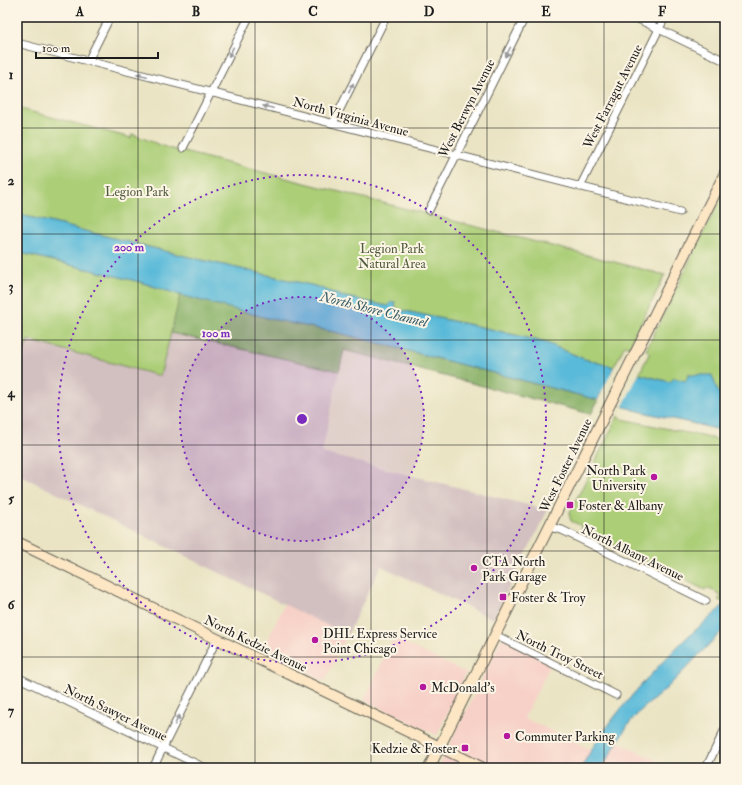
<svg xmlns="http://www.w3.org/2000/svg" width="742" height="785" font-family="'IM FELL Double Pica',serif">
<rect width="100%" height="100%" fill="#fcf5e5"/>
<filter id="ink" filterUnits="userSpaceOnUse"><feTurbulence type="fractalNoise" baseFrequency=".025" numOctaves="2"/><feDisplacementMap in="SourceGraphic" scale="8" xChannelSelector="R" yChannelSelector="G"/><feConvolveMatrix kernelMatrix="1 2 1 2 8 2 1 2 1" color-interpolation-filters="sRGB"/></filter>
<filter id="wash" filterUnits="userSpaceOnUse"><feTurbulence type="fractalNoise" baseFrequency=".012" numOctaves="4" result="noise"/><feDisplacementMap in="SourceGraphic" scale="16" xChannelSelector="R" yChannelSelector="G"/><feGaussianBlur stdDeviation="0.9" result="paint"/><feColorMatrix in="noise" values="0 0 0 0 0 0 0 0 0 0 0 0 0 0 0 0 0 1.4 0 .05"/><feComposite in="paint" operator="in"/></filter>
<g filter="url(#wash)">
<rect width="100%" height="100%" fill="#eae4c4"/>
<path fill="#f7d1c8" d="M285 603 347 635 325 681 263 649Z
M394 638 466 673 437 735 364 700Z
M502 638 551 663 524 718 607 757 618 742 672 768H438Z"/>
<path fill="#d2bfc0" d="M171 333 339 371 322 453 548 510 493 619 381 566 347 635 17 474V356H19L20 351 24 352 27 340 37 343Z"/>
<path fill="#abce77" stroke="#64754a" d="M17 108 131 138 132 134 168 148 665 275 629 347 625 345 614 367 584 359 547 343 495 330 396 309 395 302H392L388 307 341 296 315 286 189 257 17 214Z
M725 189V395L674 378 670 382 639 374 650 352 646 350Z
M17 252 140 282 180 295 271 319 339 333 598 400 591 414 344 350 339 371 171 333 160 376 28 340 24 352 20 351 18 357 17 356Z
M618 416 622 419 725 441V603L718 600 722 595 707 588 705 590 580 529 582 526 571 521 569 514Z"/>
<path fill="#88b168" stroke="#526642" d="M180 295 271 319 339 333 598 400 591 414 344 350 339 371 171 333Z"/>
<path fill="#5abad9" stroke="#3b6b7a" d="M17 214 189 257 315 286 341 296 388 306 392 302H395L396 309 495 330 547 343 584 359 614 367 611 373 636 379 639 374 670 382 674 378 686 381 688 375H712L718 392 725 395V431L634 410 622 406 626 400 601 393 598 400 339 333 271 319 180 295 140 282 17 252Z
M725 603V628L666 689 640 711 628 725 602 768H581C606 721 643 682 680 644 694 630 713 617 725 603Z"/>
<path fill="#eae4c4" d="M615 365 616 367 614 372 635 377 640 372 622 408 620 406 623 401 602 396 599 401 597 402Z"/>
</g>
<g filter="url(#ink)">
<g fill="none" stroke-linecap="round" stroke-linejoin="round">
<defs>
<path id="minor" d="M634 17 725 61
M17 43 680 212
M88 61 110 17
M333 123 386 17
M183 148 249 17
M580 187 665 17
M429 210 525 17
M549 527 562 530 706 601
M495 635 616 695
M17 677 205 768
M153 768 217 639
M706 768 725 729"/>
<path id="secondary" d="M17 542 483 768
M429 768 725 173"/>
</defs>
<use href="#minor" stroke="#646257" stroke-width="9"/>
<use href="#secondary" stroke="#646257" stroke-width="12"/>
<use href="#minor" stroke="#fff" stroke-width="7"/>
<use href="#secondary" stroke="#fce6c4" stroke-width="10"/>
</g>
<defs><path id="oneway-solid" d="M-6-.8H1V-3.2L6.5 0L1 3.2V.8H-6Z"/></defs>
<g fill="#999">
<use href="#oneway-solid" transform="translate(231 52) rotate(116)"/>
<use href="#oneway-solid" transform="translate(508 52) rotate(117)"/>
<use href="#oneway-solid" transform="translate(142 75) rotate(-166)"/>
<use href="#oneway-solid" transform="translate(351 88) rotate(-64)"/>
<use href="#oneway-solid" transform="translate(268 107) rotate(-166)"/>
<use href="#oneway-solid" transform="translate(177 720) rotate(-64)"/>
</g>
</g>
<path fill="none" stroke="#1c1c1c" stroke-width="1" stroke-opacity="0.55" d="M138 17V768M255 17V768M371 17V768M487 17V768M604 17V768M17 128H725M17 234H725M17 340H725M17 445H725M17 551H725M17 657H725"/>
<circle cx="302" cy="419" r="122" fill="#7b2cbf" fill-opacity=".12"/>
<g fill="none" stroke="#7b2cbf" stroke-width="2" stroke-dasharray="2 4">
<circle cx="302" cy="419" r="122"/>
<circle cx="302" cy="419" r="244"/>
</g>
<g fill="#b5179e" stroke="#fcf5e5" stroke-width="1.5">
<circle cx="654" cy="477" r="4"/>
<rect x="566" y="501" width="8" height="8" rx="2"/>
<circle cx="474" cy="568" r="4"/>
<rect x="499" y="593" width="8" height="8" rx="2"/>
<circle cx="315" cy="640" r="4"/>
<circle cx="423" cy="687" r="4"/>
<circle cx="507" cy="736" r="4"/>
<rect x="461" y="744" width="8" height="8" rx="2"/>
</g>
<g text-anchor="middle" stroke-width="4" stroke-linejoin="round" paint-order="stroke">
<g font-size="13" fill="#1c1c1c" stroke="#fcf5e5">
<text transform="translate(612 96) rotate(-63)" y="5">West Farragut Avenue</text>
<text transform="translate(466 108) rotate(-63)" y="5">West Berwyn Avenue</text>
<text transform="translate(351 116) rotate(15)" y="5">North Virginia Avenue</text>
<text transform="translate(565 465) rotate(-64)" y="5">West Foster Avenue</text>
<text transform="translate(633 552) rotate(26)" y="5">North Albany Avenue</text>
<text transform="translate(256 643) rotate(26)" y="5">North Kedzie Avenue</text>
<text transform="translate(560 654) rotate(26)" y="5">North Troy Street</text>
<text transform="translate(116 712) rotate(26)" y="5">North Sawyer Avenue</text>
</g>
<g font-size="13" fill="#4e5a3c" stroke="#fcf5e5">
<text x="137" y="196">Legion Park</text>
<text x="392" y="253">Legion Park<tspan x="392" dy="15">Natural Area</tspan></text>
</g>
<g font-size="13" fill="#1c1c1c" stroke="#fcf5e5" text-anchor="start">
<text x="646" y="475" text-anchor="end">North Park<tspan x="646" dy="15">University</tspan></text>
<text x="578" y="510">Foster &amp; Albany</text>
<text x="482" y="566">CTA North<tspan x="482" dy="15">Park Garage</tspan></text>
<text x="511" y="602">Foster &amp; Troy</text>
<text x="323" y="638">DHL Express Service<tspan x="323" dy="15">Point Chicago</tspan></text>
<text x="431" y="692">McDonald's</text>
<text x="515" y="741">Commuter Parking</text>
<text x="457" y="753" text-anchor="end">Kedzie &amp; Foster</text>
</g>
<g font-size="14" font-style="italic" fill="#355b68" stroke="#fcf5e5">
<text transform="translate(374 309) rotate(14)" y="5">North Shore Channel</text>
</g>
</g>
<circle cx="302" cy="419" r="6" fill="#7b2cbf" stroke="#fcf5e5" stroke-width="2"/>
<g font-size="12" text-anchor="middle" font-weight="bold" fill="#7b2cbf" stroke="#fcf5e5" stroke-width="4" stroke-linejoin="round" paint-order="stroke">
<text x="129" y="251">200 m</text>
<text x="216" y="337">100 m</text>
</g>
<rect width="742" height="785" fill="none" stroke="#fcf5e5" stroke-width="44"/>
<path d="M36 52v6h122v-6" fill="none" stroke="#1c1c1c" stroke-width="2"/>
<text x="42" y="52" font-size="12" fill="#1c1c1c" stroke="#fcf5e5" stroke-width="3" paint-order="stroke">100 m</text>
<rect x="22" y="22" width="698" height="741" fill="none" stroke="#1c1c1c" stroke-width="1.5"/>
<g font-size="13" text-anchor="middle" font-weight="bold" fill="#1c1c1c">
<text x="80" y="16">A</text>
<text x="196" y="16">B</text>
<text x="313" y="16">C</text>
<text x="429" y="16">D</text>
<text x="546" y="16">E</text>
<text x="662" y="16">F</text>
<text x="11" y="79">1</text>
<text x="11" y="185">2</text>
<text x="11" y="291">3</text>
<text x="11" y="397">4</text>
<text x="11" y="503">5</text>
<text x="11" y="609">6</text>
<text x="11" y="715">7</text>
</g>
</svg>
